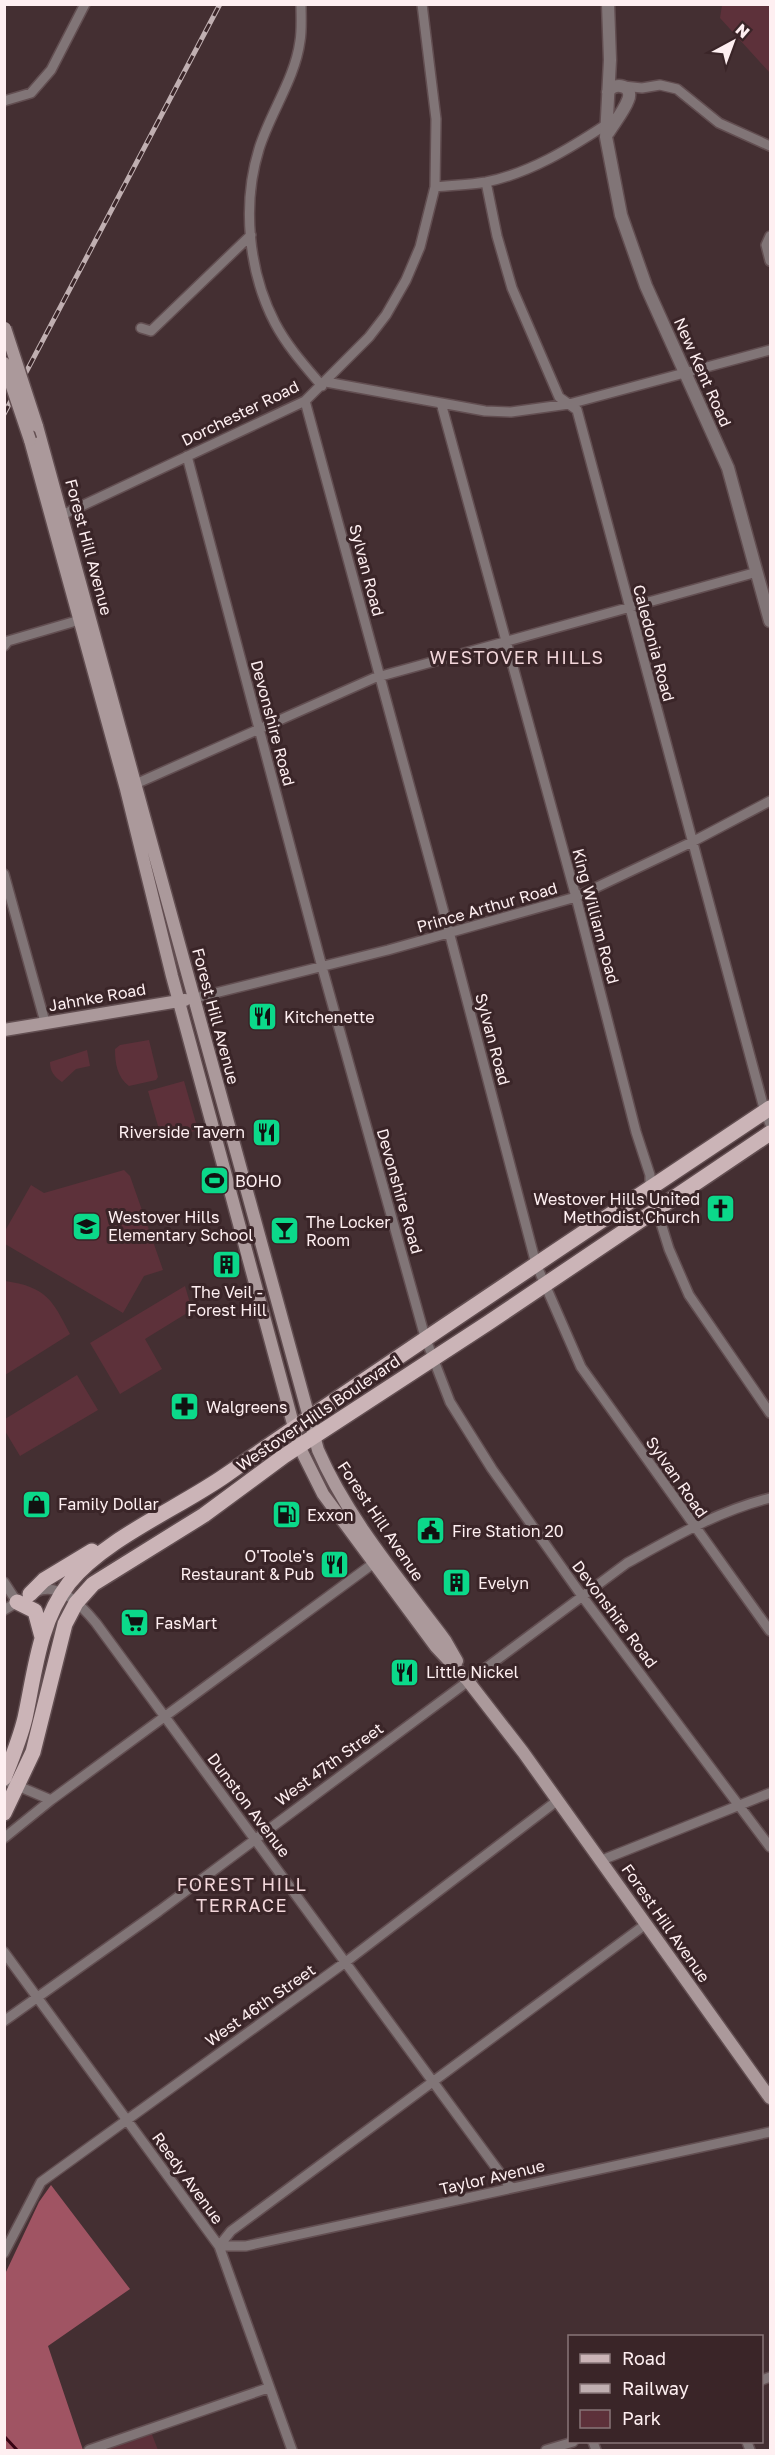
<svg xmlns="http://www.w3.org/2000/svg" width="775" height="2455" font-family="'Golos Text',sans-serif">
<rect width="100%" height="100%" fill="#442f32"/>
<path fill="#5d313a" d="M722 5H770V73L720 18Z
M149 1040 158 1077 156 1080 129 1086C117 1077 115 1063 115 1049L120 1045Z
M87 1050 90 1066 76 1069 62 1082C54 1077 50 1071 50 1062Z
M184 1081 198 1130 162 1140 148 1091Z
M124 1170 130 1176 163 1270 144 1276 123 1313 5 1244V1231L31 1185 44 1193Z
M5 1281C46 1287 52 1299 70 1334L5 1375Z
M185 1286 192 1310 145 1339 162 1369 120 1394 90 1343Z
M77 1375 98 1410 20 1456 5 1431V1419Z
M151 2432 158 2450H100Z"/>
<path fill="#a05463" d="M51 2185 130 2289 48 2346 83 2450H5V2274L39 2202Z"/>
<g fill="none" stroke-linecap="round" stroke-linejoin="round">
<path stroke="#380414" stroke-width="3" d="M4 2436 17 2450"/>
<defs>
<path id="minor" d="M301 4C301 16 302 30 300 41 295 79 270 113 259 149 242 204 248 271 275 323 287 346 305 366 322 386
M623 86 642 88 660 85 677 89 719 123 770 146
M4 101 31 93 51 70 85 4
M486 182 497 236 512 288 559 397 577 410 765 1112 770 1124
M435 187C451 185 469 185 486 182 530 173 569 149 607 124
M770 236 766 245 770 261
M141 328 151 331 251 235
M326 382 485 411 511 412 569 404 770 350
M305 401 447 924 536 1264 581 1367 770 1631
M441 403 576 897 636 1132 650 1175V1188L669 1249 689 1295 770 1413
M187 456 322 967 425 1337 450 1402 492 1469 582 1596 770 1847
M58 517 305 401 369 337 386 315 406 280 420 247 435 187 436 119 422 4
M4 646 8 641 83 619
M131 786 374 678 757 572
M4 874 45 1022
M195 998 388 950 576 897 692 842 770 801
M4 1582 17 1602
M36 1592C59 1581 82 1606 96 1623L511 2188
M4 1610 21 1600
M4 1780 51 1800
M4 1838 51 1800 378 1560
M602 1860 770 1793
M4 1952 219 2246 292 2450
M4 2021 159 1911 627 1563C674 1537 718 1511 770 1498
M219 2246H246L770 2132
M219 2246 231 2231 646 1924
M4 2253 41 2182 347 1961 558 1800
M762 2380 770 2377
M593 2442 596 2450
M747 2442 750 2450
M89 2450 268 2388
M546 2450 573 2442"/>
<path id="tertiary" d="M608 4 610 60 606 137 621 215 646 286 728 468 770 621
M608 133C614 123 624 111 628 100 634 86 615 81 608 92"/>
<path id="secondary" d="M37 426 318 1450C348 1519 400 1580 445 1640L457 1661
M30 440 126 789 172 976 299 1446 323 1494 436 1647 468 1681 523 1752 770 2098
M4 1030 185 1000"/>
<path id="primary" d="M30 1594 44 1580 92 1551
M17 1602 35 1611 42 1637
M4 1778C12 1758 20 1739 25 1718 35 1672 39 1622 69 1583 104 1539 179 1508 226 1475 406 1350 588 1230 770 1108
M4 1813 33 1752 65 1624 76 1603 93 1584 204 1515 284 1456 488 1323 770 1133"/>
</defs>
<use href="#minor" stroke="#624e51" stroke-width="12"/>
<use href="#tertiary" stroke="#624e51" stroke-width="15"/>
<use href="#secondary" stroke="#624e51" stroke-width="15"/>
<use href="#primary" stroke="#624e51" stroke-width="18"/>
<use href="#minor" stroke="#817577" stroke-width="9"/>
<use href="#tertiary" stroke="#817577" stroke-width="12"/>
<use href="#secondary" stroke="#ab999b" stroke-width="12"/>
<use href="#primary" stroke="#cbb4b7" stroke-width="15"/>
<defs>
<path id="rail" d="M4 414 220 4"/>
</defs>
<use href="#rail" stroke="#c0afb1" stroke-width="5"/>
<use href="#rail" stroke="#3a2528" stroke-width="3" stroke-dasharray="9" stroke-linecap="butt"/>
<defs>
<path id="secondary-bridge" d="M5 328 37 426
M4 363 30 440"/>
</defs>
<use href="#secondary-bridge" stroke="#624e51" stroke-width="15" stroke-linecap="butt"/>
<use href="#secondary-bridge" stroke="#ab999b" stroke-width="12"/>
</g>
<defs>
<symbol id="restaurant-square" viewBox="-11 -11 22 22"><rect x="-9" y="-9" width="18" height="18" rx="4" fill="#0bd98a" stroke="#3a2528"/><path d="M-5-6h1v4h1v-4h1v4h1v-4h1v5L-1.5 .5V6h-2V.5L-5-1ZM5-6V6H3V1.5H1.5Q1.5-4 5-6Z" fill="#111"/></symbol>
<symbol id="stadium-square" viewBox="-11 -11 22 22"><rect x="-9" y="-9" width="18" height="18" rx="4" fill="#0bd98a" stroke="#3a2528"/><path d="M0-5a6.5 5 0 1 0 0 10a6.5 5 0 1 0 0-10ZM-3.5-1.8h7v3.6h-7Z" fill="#111"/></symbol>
<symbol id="church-square" viewBox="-11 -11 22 22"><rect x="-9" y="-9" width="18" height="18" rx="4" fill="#0bd98a" stroke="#3a2528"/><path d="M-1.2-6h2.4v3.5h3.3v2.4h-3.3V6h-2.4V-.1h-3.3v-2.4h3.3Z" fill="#111"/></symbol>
<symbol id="school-square" viewBox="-11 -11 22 22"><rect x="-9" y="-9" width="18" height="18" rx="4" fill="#0bd98a" stroke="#3a2528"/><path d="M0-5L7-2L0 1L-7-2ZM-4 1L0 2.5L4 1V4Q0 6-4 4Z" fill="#111"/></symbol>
<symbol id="bar-square" viewBox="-11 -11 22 22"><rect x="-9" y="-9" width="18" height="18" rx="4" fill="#0bd98a" stroke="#3a2528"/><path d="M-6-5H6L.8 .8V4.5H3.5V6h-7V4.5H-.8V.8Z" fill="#111"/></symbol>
<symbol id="building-square" viewBox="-11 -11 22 22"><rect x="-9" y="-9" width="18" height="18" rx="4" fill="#0bd98a" stroke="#3a2528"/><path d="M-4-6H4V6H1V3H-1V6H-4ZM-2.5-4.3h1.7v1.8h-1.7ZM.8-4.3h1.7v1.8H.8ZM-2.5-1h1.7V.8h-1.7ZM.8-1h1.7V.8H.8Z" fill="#111"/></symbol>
<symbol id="pharmacy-square" viewBox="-11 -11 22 22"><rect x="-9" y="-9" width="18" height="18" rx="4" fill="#0bd98a" stroke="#3a2528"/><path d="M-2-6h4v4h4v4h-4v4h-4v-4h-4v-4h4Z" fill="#111"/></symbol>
<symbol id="shop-square" viewBox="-11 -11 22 22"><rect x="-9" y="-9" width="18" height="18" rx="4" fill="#0bd98a" stroke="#3a2528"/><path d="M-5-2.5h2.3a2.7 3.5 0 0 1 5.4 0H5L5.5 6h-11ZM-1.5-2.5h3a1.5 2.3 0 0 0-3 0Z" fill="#111"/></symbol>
<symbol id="fuel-square" viewBox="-11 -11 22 22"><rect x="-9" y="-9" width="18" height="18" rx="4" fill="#0bd98a" stroke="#3a2528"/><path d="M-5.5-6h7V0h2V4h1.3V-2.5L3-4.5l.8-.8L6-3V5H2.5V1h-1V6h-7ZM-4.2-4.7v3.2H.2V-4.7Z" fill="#111"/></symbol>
<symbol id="civic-square" viewBox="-11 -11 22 22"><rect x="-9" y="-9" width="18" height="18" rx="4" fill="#0bd98a" stroke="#3a2528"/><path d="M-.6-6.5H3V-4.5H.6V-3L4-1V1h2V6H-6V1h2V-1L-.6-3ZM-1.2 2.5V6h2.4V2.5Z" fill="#111"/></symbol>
<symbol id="supermarket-square" viewBox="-11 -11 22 22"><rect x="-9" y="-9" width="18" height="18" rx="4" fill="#0bd98a" stroke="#3a2528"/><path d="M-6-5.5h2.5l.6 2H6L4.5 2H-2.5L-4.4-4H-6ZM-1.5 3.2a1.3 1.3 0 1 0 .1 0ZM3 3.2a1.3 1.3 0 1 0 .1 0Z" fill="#111"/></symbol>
</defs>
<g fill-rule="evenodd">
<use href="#restaurant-square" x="246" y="1000" width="33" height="33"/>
<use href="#restaurant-square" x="250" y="1116" width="33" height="33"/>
<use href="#stadium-square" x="198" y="1164" width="33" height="33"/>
<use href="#church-square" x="704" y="1192" width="33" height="33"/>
<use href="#school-square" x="70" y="1210" width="33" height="33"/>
<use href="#bar-square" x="268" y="1214" width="33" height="33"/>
<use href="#building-square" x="210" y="1248" width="33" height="33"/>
<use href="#pharmacy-square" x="168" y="1390" width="33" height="33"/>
<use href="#shop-square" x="20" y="1488" width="33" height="33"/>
<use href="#fuel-square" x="270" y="1498" width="33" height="33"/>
<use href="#civic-square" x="414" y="1514" width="33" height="33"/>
<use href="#restaurant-square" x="318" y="1548" width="33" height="33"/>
<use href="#building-square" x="440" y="1566" width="33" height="33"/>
<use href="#supermarket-square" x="118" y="1606" width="33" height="33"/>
<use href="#restaurant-square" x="388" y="1656" width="33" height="33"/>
</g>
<g text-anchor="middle" stroke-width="6" stroke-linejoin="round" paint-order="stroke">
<g font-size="16" fill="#feeff1" stroke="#3a2528">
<text transform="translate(703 372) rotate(66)" y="6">New Kent Road</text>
<text transform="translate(240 413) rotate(-26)" y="6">Dorchester Road</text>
<text transform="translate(89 547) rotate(75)" y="6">Forest Hill Avenue</text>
<text transform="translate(367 570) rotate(75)" y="6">Sylvan Road</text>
<text transform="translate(654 643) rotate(75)" y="6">Caledonia Road</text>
<text transform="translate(273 723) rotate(75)" y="6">Devonshire Road</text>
<text transform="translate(487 907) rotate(-16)" y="6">Prince Arthur Road</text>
<text transform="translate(596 916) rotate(75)" y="6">King William Road</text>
<text transform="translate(97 997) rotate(-10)" y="6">Jahnke Road</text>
<text transform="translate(216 1016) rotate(75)" y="6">Forest Hill Avenue</text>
<text transform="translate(493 1039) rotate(75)" y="6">Sylvan Road</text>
<text transform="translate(400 1191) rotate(74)" y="6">Devonshire Road</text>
<text transform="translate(318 1413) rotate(-34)" y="6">Westover Hills Boulevard</text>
<text transform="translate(677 1477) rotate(55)" y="6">Sylvan Road</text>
<text transform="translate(381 1521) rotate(56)" y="6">Forest Hill Avenue</text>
<text transform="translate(615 1614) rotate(53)" y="6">Devonshire Road</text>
<text transform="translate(329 1764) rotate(-36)" y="6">West 47th Street</text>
<text transform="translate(249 1805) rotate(53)" y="6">Dunston Avenue</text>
<text transform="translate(666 1923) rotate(55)" y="6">Forest Hill Avenue</text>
<text transform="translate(260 2005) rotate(-35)" y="6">West 46th Street</text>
<text transform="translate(492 2177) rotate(-13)" y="6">Taylor Avenue</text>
<text transform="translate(188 2178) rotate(54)" y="6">Reedy Avenue</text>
</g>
<g font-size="16" fill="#feeff1" stroke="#3a2528" text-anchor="start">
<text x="284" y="1023">Kitchenette</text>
<text x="245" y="1138" text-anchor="end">Riverside Tavern</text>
<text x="235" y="1187">BOHO</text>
<text x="700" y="1205" text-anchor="end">Westover Hills United<tspan x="700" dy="18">Methodist Church</tspan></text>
<text x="108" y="1223">Westover Hills<tspan x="108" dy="18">Elementary School</tspan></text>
<text x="306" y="1228">The Locker<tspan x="306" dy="18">Room</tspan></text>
<text x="227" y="1298" text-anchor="middle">The Veil -<tspan x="227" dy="18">Forest Hill</tspan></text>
<text x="206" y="1413">Walgreens</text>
<text x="58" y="1510">Family Dollar</text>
<text x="307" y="1521">Exxon</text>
<text x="452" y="1537">Fire Station 20</text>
<text x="314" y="1562" text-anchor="end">O'Toole's<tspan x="314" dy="18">Restaurant &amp; Pub</tspan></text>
<text x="478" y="1589">Evelyn</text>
<text x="155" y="1629">FasMart</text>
<text x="426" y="1678">Little Nickel</text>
</g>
<g font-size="18" letter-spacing="1.5" fill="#f2d6da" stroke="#3a2528">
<text x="517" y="664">WESTOVER HILLS</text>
<text x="242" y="1891">FOREST HILL<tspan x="242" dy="21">TERRACE</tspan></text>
</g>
</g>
<rect width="775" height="2455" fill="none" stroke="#feeff1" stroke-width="12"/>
<rect x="568" y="2335" width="195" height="108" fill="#3a2528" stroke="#887678" stroke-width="1.5"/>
<rect x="580" y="2354" width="30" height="9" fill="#cbb4b7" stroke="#887678" stroke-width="1.5"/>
<text x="622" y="2365" font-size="18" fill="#feeff1">Road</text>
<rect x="580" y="2384" width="30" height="9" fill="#c0afb1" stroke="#887678" stroke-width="1.5"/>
<text x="622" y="2395" font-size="18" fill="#feeff1">Railway</text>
<rect x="580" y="2410" width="30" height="18" fill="#5d313a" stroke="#887678" stroke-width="1.5"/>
<text x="622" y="2425" font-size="18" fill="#feeff1">Park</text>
<g transform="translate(733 42) rotate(41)" stroke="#3a2528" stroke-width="4.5" paint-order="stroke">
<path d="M0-4.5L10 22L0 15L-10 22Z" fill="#feeff1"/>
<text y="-9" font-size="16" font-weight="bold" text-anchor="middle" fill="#feeff1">N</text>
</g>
</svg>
